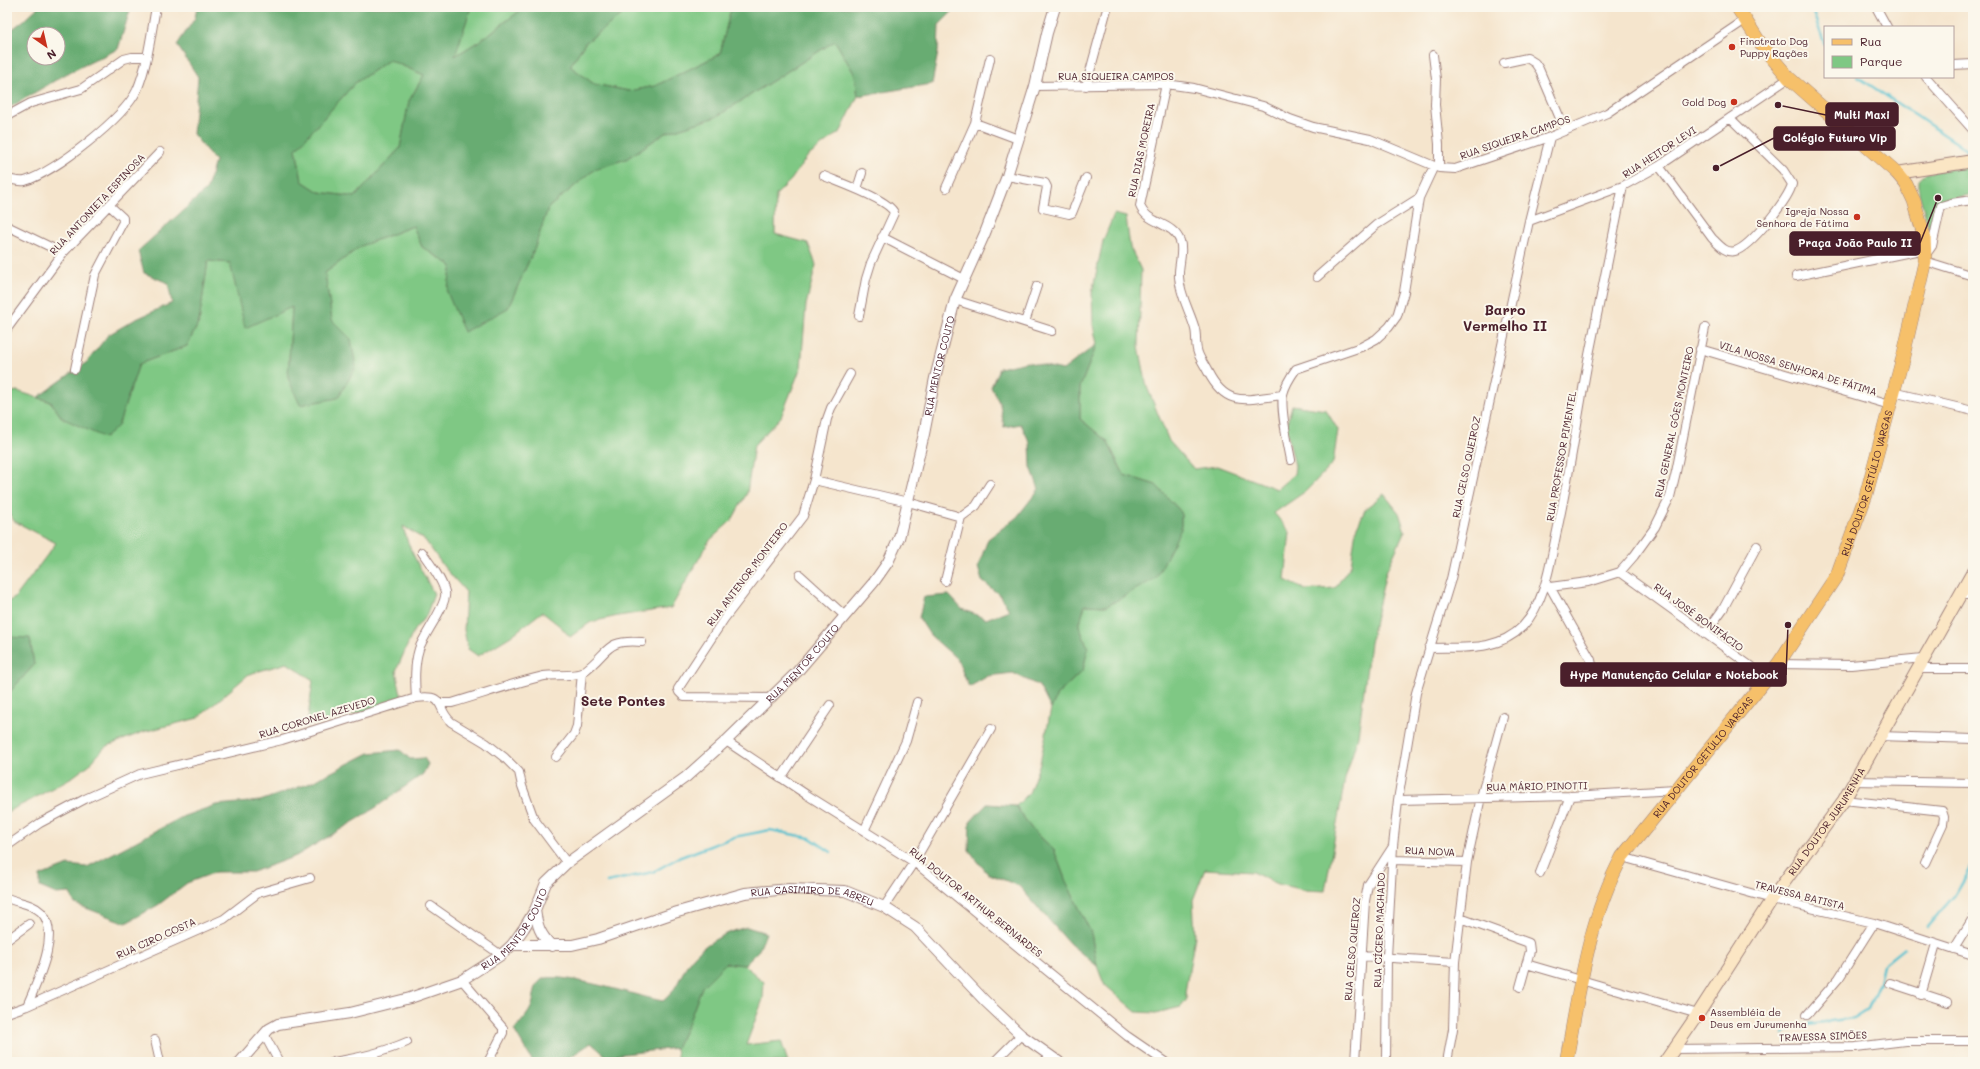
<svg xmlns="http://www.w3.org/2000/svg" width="1980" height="1069" font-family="Mali,sans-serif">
<rect width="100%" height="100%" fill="#fbf7ec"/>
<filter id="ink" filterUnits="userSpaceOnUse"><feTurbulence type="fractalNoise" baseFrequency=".025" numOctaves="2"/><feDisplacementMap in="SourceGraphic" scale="8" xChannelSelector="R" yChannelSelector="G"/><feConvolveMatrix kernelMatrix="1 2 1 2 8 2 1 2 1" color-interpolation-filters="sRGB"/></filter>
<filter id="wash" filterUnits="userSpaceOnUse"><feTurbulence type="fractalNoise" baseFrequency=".012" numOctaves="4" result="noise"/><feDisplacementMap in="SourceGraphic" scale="16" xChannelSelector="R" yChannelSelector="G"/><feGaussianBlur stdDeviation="0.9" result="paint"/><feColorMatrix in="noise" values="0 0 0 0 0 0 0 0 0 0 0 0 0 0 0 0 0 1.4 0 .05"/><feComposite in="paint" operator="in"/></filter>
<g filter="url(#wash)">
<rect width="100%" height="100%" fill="#f5e5cd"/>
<path fill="#7fc884" stroke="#647458" d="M471 7H525L481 40 455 56Z
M632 7H736L730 12 720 54 655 86 629 91 594 84 570 66 585 43Z
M835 41 855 75 858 96 841 131 807 157 791 180 776 195 775 234 808 243 816 265 806 305 801 367 781 417 754 445 747 493 732 520 709 541 671 608 618 616 591 622 570 637 561 627 542 612 511 636 478 656 468 649 464 630 466 592 444 567 425 540 403 526C408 550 423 572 434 594L426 616 414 630 396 671 403 703 307 725 313 680 287 663 249 674 198 718 143 732 105 747 90 764 74 776 31 800 7 812V695L34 665 30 639 7 637V602L15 598 56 543 14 521 7 510V393L17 391 51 402 62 418 118 426 139 364 187 346 199 322 208 261 230 263 292 307 288 378 351 339 332 320 325 273 361 246 413 226 422 247 452 266 447 292 508 308 535 247 548 208 595 169 626 159 665 133 716 117Z
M389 60 424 75 409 101 400 148 355 197 319 192 302 181 296 149 355 83Z
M1973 166V194L1940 201 1929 229 1919 193V180L1926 173Z
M1114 214 1126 217 1130 247 1141 270 1139 346 1147 387 1169 441 1194 469 1217 466 1277 489 1294 474 1295 466 1286 427 1292 405 1326 410 1338 430 1333 463 1306 491 1274 513 1290 532 1285 580 1306 590 1335 588 1351 565 1356 529 1366 508 1384 494 1399 513 1405 531 1386 572 1370 643 1358 736 1345 779 1325 891 1304 890 1278 884 1252 872 1205 869 1193 900 1195 936 1185 992 1187 999 1181 1007 1156 1013 1136 1012 1104 984 1097 966 1091 933 1065 879 1054 850 1031 828 1016 806 1029 793 1040 763 1051 709 1057 695 1083 670 1088 648 1079 626 1085 605 1107 606 1181 529V512L1156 485 1124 475 1107 441 1080 419V387L1097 344 1093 325 1092 293 1103 241Z
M726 963 744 965 764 982 763 999 746 1045 781 1041 788 1062H678L676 1048 688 1024 702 987Z"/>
<path fill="#67ac72" stroke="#58664e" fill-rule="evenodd" d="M38 7H131L118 49 66 74 7 109V33L23 21ZM34 34H58V58H34Z
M197 7H471L455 56 481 40 525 7H632L585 43 570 66 594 84 629 91 655 86 720 54 730 12 736 7H957L939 25 938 52 932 84 858 96 855 75 835 41 716 117 665 133 626 159 595 169 548 208 535 247 508 308 464 332 447 292 452 266 422 247 413 226 361 246 325 273 332 320 351 339 356 367 338 398 300 405 288 378 292 307 245 328 230 263 208 261 199 322 187 346 139 364 118 426 105 438 62 418 51 402 38 397 87 362 108 335 134 320 172 303 168 283 144 273 138 251 207 189 215 161 193 134 198 77 177 45 195 18ZM389 60 424 75 409 101 400 148 355 197 319 192 302 181 296 149 355 83Z
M1097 344 1080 387V419L1107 441 1124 475 1156 485 1181 512V529L1156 578 1107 606 1085 605 1079 626 1088 648 1083 670 1057 695 1051 709 1039 686 1013 673 988 676 969 687 957 659 930 635 919 618 924 597 949 595 962 609 986 619 1009 610 1001 596 982 581 978 567 988 539 1017 517 1039 489 1031 467 1030 443 1021 424 1004 427 1000 404 991 387 999 368 1027 362 1063 370Z
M7 637 30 638 34 665 7 695Z
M400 750 410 759 424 758 428 764 423 774 368 813 296 856 253 872H216L187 883 158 905 126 923 75 904 70 893 56 894 40 887V876L68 865 87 867 184 816 216 805 260 801 310 783 369 753Z
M987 804 1016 806 1031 828 1054 850 1065 879 1091 933 1097 966 1070 944 1019 886 987 873 969 850 970 822Z
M747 927 766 933 759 950 744 965 726 963 702 987 688 1024 676 1048 606 1056 591 1043 563 1062H533L514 1030C520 1023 529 1014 532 1005 535 996 533 987 541 980 553 969 644 998 663 1001 678 989 679 977 689 962 702 944 726 932 747 927Z"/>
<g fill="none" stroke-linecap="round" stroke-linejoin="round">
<path stroke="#54c0ce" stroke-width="2.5" d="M1811 7 1825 45
M1858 77 1973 154
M607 882 653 872 678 858 734 837 770 830 810 838 831 852
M1927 927 1954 896 1973 864
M1783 1034 1793 1026 1854 1018 1868 1009 1879 983 1883 965 1904 948"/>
</g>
</g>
<g filter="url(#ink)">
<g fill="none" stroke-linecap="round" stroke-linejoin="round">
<defs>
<path id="minor" d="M1876 7 1887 27
M1433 55 1436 79 1435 105 1439 144V168
M1504 63 1527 58 1535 63 1539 69 1565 130
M1953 65 1973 64
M1926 77 1973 130
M1166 84 1140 206C1147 224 1173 222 1180 241 1184 252 1178 265 1179 277 1180 296 1190 311 1195 329 1197 337 1195 346 1198 353 1200 359 1205 366 1208 372 1227 409 1247 399 1283 395
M1035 86 1166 84 1194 88 1263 106 1290 119 1313 127 1370 139 1439 168 1455 169 1550 137 1607 113 1745 20
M1086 86 1107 9
M7 116 31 103 81 89 124 59 132 57H147
M975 123 1018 139
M1659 166 1712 238C1718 244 1726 254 1735 251 1750 247 1789 199 1792 184L1783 170 1730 118
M824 176C838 182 890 200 894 213L871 263 866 279 859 316
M1007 176 1045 183 1047 187 1043 208 1069 214 1072 213 1086 178
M7 179C13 180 19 182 25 181 55 172 124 118 137 90 148 64 151 34 156 7
M946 188 975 123 990 59
M857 189 862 173
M1529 221 1623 186 1659 166 1789 78
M7 226 63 253
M882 237 964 279
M1925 256 1932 246 1941 206 1951 203 1973 200
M1925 261 1973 276
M1796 276 1925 249
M1317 277 1376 225 1419 198
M955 300 1052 331
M1025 322 1037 286
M7 329 63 253 160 152
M1700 349 1890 405
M75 369 95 275 123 222V218L110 206
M1893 392 1973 411
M1291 460C1288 444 1280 410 1283 394 1285 386 1291 376 1296 369L1361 347 1376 339 1389 327 1397 316 1404 292 1419 198 1434 166
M814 480 908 502 961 517
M1620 572 1767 678
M800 575 845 616
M945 581 961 517 976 506 990 484
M1545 585 1550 587 1588 582 1620 572 1634 556 1655 527 1670 497 1676 472 1705 328
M1550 587 1591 660 1595 679
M1960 595H1973
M1705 634 1723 609 1757 546
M1429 648C1462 647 1498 652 1523 626 1546 601 1550 563 1557 531 1570 472 1578 414 1589 355 1600 299 1612 243 1623 186
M1778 664 1851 665 1923 658
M1917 669H1973
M416 698C415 682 414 665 419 649 424 634 448 604 445 592 442 578 429 563 422 552
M772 698 684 697 679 692 678 689 724 619 803 516 814 480 827 419 831 408 850 374
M441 703H452C483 694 513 683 544 676 553 674 576 677 583 672 610 653 603 639 642 642
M1879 736 1973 739
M726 741 807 795 914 862 1127 1036 1165 1062
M556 757 574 734 577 726 582 673
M781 778 830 705
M1853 781 1973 783
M1398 800 1570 796 1676 790
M1844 800 1942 811 1944 817 1943 824 1925 863
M864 831 906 741 917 702
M7 846 40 823 85 799 140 774 282 740 416 698C447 694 435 707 451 722L486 743 505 758 519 772 522 786 534 819 567 863
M1622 857 1772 899 1874 923 1973 955
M1392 860 1467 862
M1540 873 1570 796
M7 898C18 903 32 903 41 912 62 933 36 984 27 1006
M431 906 501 955
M884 907 914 862 991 729
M1460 918 1529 943 1530 951 1520 987
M7 940 29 924
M1954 949 1973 918
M1361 956 1455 962
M1526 964 1698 1014
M462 980 503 1028V1033L488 1062
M1890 983 1948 1002
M1921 995 1936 944
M7 1013 27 1006 224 919 258 893 310 878
M1807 1015 1839 978 1874 923
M264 1034 279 1062
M155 1040 160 1062
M1674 1049 1856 1047 1905 1041H1973
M333 1062C359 1058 382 1053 407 1042
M994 1062 1021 1035
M1355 1062 1365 901 1368 885 1392 848
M1386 1062 1387 957 1393 846 1398 800 1416 693 1451 579 1529 221 1550 137
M1447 1062 1453 1029 1455 962 1467 862 1481 797 1503 717"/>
<g id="tertiary">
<path d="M535 910C537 925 540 935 552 946"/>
<path id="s1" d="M512 945H572L598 939 674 913 745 893 789 889 845 891 884 907 915 927 985 1001 1021 1035 1059 1062"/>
<path id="s2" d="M240 1062 269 1029 278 1024 350 1013 410 998 462 980 501 955 512 945 524 928 535 910 546 883 567 863 686 777 726 741 797 672 874 582 888 562 899 538 924 434 935 378 955 300 985 233 1007 176 1035 86 1047 33 1055 7"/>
</g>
<g id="secondary">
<path d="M1897 173 1973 161"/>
<path id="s3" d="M1665 1062 1698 1014 1772 899 1844 800 1973 572"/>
</g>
<g id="primary">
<path id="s4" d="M1566 1062C1579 993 1588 920 1622 857L1778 664 1837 575 1866 495 1903 357 1925 261 1924 236 1914 201 1906 184 1897 173 1789 78 1762 46 1737 7"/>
</g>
</defs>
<use href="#minor" stroke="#a0827c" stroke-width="10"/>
<use href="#tertiary" stroke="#a0827c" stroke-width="12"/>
<use href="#secondary" stroke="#a0827c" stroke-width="14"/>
<use href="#primary" stroke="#a0827c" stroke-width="14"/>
<use href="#minor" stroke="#fff" stroke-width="8"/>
<use href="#tertiary" stroke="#fff" stroke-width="10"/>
<use href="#secondary" stroke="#fbe6c4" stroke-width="12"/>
<use href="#primary" stroke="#f6c06b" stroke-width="13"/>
</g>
</g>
<g fill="#c8321e" stroke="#fbf7ec" stroke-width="1.5">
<circle cx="1732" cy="47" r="4"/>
<circle cx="1734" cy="102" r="4"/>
<circle cx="1857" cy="217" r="4"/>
<circle cx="1702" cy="1018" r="4"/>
</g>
<g text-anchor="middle" stroke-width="4" stroke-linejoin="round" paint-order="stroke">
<g font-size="10" fill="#4a1f2b" stroke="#fbf7ec" text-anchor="start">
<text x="1740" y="45">Finotrato Dog<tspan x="1740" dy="12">Puppy Rações</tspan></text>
<text x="1726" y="106" text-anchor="end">Gold Dog</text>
<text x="1849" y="215" text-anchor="end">Igreja Nossa<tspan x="1849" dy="12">Senhora de Fátima</tspan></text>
<text x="1710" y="1016">Assembléia de<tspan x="1710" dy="12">Deus em Jurumenha</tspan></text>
</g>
<g font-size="10" fill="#4a1f2b" stroke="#fbf7ec">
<text x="1116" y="80">RUA SIQUEIRA CAMPOS</text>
<text transform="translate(1515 137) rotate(-19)" y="4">RUA SIQUEIRA CAMPOS</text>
<text transform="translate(1141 150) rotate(-78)" y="4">RUA DIAS MOREIRA</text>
<text transform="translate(1659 152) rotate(-33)" y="4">RUA HEITOR LEVI</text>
<text transform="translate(97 204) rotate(-47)" y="4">RUA ANTONIETA ESPINOSA</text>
<text dy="4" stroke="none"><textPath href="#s2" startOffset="1051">RUA MENTOR COUTO</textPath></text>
<text transform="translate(1798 368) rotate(17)" y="4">VILA NOSSA SENHORA DE FÁTIMA</text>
<text transform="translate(1674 422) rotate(-78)" y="4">RUA GENERAL GÓES MONTEIRO</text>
<text transform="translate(1561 456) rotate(-80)" y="4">RUA PROFESSOR PIMENTEL</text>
<text transform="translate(1466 467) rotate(-78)" y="4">RUA CELSO QUEIROZ</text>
<text dy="4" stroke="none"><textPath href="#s4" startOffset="665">RUA DOUTOR GETÚLIO VARGAS</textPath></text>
<text transform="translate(747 574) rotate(-53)" y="4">RUA ANTENOR MONTEIRO</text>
<text transform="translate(1699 617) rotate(36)" y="4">RUA JOSÉ BONIFÁCIO</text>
<text dy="4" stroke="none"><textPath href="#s2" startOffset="715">RUA MENTOR COUTO</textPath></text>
<text transform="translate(317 717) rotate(-17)" y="4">RUA CORONEL AZEVEDO</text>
<text dy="4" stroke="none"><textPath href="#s4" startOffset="342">RUA DOUTOR GETÚLIO VARGAS</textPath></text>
<text transform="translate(1537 786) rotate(-1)" y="4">RUA MÁRIO PINOTTI</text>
<text dy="4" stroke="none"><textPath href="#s3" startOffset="290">RUA DOUTOR JURUMENHA</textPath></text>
<text transform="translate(1430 851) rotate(2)" y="4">RUA NOVA</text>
<text transform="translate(1800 895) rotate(14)" y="4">TRAVESSA BATISTA</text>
<text dy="4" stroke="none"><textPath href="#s1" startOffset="309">RUA CASIMIRO DE ABREU</textPath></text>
<text transform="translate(976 902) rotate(39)" y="4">RUA DOUTOR ARTHUR BERNARDES</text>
<text dy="4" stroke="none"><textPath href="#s2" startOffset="319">RUA MENTOR COUTO</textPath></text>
<text transform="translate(1379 930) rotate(-88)" y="4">RUA CÍCERO MACHADO</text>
<text transform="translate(156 938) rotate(-24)" y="4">RUA CIRO COSTA</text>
<text transform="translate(1352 949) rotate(-85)" y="4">RUA CELSO QUEIROZ</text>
<text transform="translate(1823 1036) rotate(-2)" y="4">TRAVESSA SIMÕES</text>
</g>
<g font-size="14" font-weight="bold" fill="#4a1f2b" stroke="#fbf7ec">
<text x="1505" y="315">Barro<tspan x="1505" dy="16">Vermelho II</tspan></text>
<text x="623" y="706">Sete Pontes</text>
</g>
</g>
<path fill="none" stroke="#4a1f2b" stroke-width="1.5" d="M1778 105L1826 115M1716 168L1774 138M1938 198L1920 243M1788 625L1786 675"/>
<g fill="#4a1f2b" stroke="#fbf7ec" stroke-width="1.5">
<circle cx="1778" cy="105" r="4"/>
<circle cx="1716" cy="168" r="4"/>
<circle cx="1938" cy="198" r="4"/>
<circle cx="1788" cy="625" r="4"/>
</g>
<g fill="#4a1f2b" stroke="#4a1f2b" stroke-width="1.5">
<rect x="1826" y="103" width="72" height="23" rx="4"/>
<rect x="1774" y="127" width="121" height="23" rx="4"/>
<rect x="1790" y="232" width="130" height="23" rx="4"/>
<rect x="1561" y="663" width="225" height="23" rx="4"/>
</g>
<g font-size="11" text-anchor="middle" font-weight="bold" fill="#fff">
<text x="1862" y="119">Multi Maxi</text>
<text x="1835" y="142">Colégio Futuro Vip</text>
<text x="1855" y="247">Praça João Paulo II</text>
<text x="1674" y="679">Hype Manutenção Celular e Notebook</text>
</g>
<rect width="1980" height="1069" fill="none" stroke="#fbf7ec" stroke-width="24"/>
<rect x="1824" y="26" width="130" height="52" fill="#fbf7ec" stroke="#b4a19f"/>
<rect x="1832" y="39" width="20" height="6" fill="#f6c06b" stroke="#b4a19f"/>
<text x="1860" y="46" font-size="12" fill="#4a1f2b">Rua</text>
<rect x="1832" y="56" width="20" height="12" fill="#7fc884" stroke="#b4a19f"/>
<text x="1860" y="66" font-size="12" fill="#4a1f2b">Parque</text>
<g transform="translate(46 46) rotate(146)"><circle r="19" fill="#fbf7ec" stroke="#b4a19f"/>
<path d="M0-3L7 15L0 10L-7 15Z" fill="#c8321e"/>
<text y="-6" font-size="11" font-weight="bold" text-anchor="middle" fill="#4a1f2b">N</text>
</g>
</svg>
